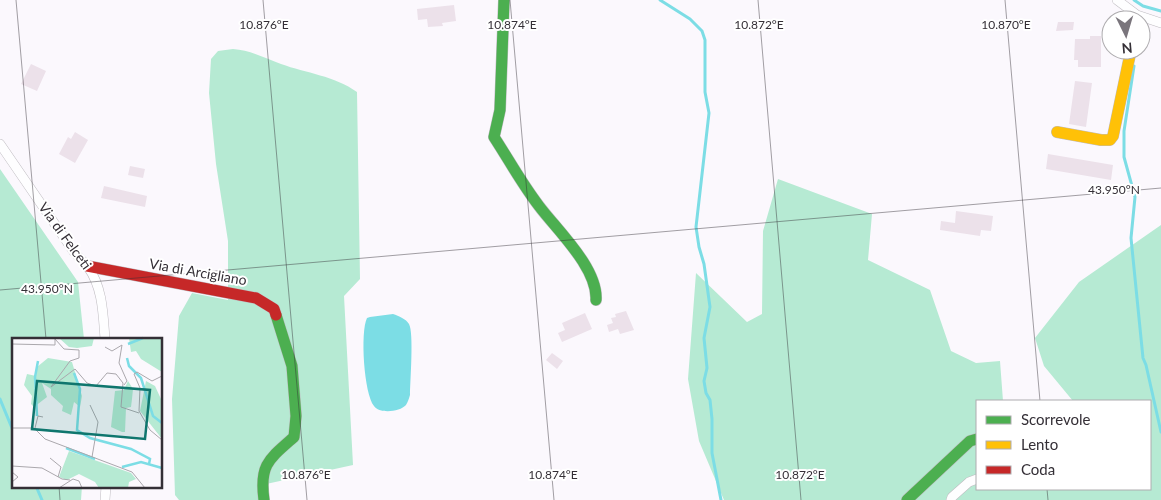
<svg xmlns="http://www.w3.org/2000/svg" width="1161" height="500" font-family="Lato,sans-serif">
<rect width="100%" height="100%" fill="#fbf8fd"/>
<path fill="#b6ead3" d="M233 49C250 50 264 58 281 64 306 73 335 76 357 92L360 279 344 296 353 465 257 486 260 500H179L175 495 172 399 179 316 192 293 228 300V241L216 164 209 93 211 59 218 51Z
M0 169 78 282 84 339H14V486H82L81 500H0Z
M778 179 872 214 868 260 930 290 951 351 976 363 1000 361 1003 401H977V489H1150V401H1073L1044 366 1035 338 1079 282 1161 225V500H724L699 441 688 379 696 273 747 322 762 314 763 231Z"/>
<path fill="#7cdde5" d="M393 314C399 316 406 319 409 324 414 333 410 382 410 395 409 398 408 402 406 405 400 412 379 414 374 406 364 394 360 332 367 318L370 317Z"/>
<g fill="none" stroke-linecap="round" stroke-linejoin="round">
<path stroke="#7cdde5" stroke-width="3" d="M660 0 690 19 702 31 705 40V92L709 113 696 227 699 247 704 264 710 307 704 338 707 368 704 381 706 393 710 400 712 419V453L721 500
M1134 0 1143 6 1161 11
M1134 66 1124 131V157L1135 197 1131 238 1143 358 1146 365 1161 432
M0 399 14 433
M36 486 42 500"/>
</g>
<path fill="#ece1ea" d="M454 5 456 21 442 23 443 26 428 27 427 19 418 20 417 9Z
M1058 22H1074L1073 30 1056 31Z
M1090 36H1101V67H1078V60H1074L1075 39H1090Z
M31 64 46 71 37 91 21 84Z
M1075 81 1092 83 1086 127 1069 124Z
M75 132 88 140 75 163 59 154 68 137 71 139Z
M1048 154 1113 165 1111 180 1046 169Z
M130 166 145 169 143 178 128 175Z
M104 186 147 196 145 207 101 198Z
M956 211 993 216 991 231 981 230 980 236 940 230 941 221 955 223Z
M626 311 634 330 620 334 618 329 609 332 607 325 613 323 611 318 616 317 615 314Z
M585 313 592 329 562 342 558 333 565 330 562 323Z
M552 353 563 361 557 369 546 360Z"/>
<g fill="none" stroke-linecap="round" stroke-linejoin="round">
<defs>
<path id="street" d="M1117 0 1137 15 1161 23
M0 144 74 252C78 257 84 262 88 267 103 288 103 314 105 339
M105 500 106 486
M951 500 952 497 969 482 977 479"/>
<path id="fast" d="M504 0 500 110 494 137C509 160 522 184 539 206 557 230 598 268 596 300
M264 500C259 465 269 459 294 437L296 416 292 366 276 315
M907 500 970 441 977 439"/>
<path id="slow" d="M1057 132 1101 140H1110L1113 136 1131 50"/>
<path id="jam" d="M87 266 256 298 274 309 276 315"/>
</defs>
<use href="#street" stroke="#bfbcc1" stroke-width="10"/>
<use href="#fast" stroke="#bfbcc1" stroke-width="12"/>
<use href="#slow" stroke="#bfbcc1" stroke-width="12"/>
<use href="#jam" stroke="#bfbcc1" stroke-width="12"/>
<use href="#street" stroke="#fefeff" stroke-width="9"/>
<use href="#fast" stroke="#4caf50" stroke-width="11"/>
<use href="#slow" stroke="#ffc107" stroke-width="11"/>
<use href="#jam" stroke="#c62828" stroke-width="11"/>
</g>
<path fill="none" stroke="#342f36" stroke-width="1" stroke-opacity="0.45" d="M16 0 46 339M263 0 307 500M510 0 554 500M758 0 801 500M1005 0 1040 401M0 290 1161 188M59 486 60 500M1047 489 1048 500"/>
<g text-anchor="middle" stroke-width="4" stroke-linejoin="round" paint-order="stroke">
<g font-size="14" fill="#342f36" stroke="#fff">
<text transform="translate(65 236) rotate(54)" y="5">Via di Felceti</text>
<text transform="translate(198 272) rotate(10)" y="5">Via di Arcigliano</text>
</g>
</g>
<g transform="translate(12 338)">
<rect width="150" height="150" fill="#fbf8fd"/>
<path d="M47 0H82L80 8 65 10 57 9ZM117 0H150V34L129 21 124 13 119 14ZM36 20 60 24 70 58 68 69 62 64 59 77 50 73 51 68 39 57V51L30 45 35 59 22 69 19 66 20 58 12 47 15 36 24 38 25 29ZM116 43 121 51 120 61 119 69 114 70 113 94H110L99 89 103 53 112 52ZM134 43 143 48 149 61 150 101 128 73ZM57 113 119 135 124 141 117 144 116 150H87L83 144 67 136 55 142 47 139Z" fill="#b6ead3"/>
<path fill="none" stroke="#7cdde5" stroke-width="2.5" d="M116 6 131 0M115 20 117 28 129 40 141 78 150 85M62 35 68 51 65 92 78 100 119 111 138 121 137 126M25 78 23 39 26 23M54 110 83 121M110 129 129 124 150 130"/>
<path fill="none" stroke="#aba8ad" stroke-width="1" d="M0 6 43 7V1L52 11 67 12V20L58 23 39 49 63 31 75 45 84 48 95 35 104 36 111 45 109 69 127 75M93 9 100 13 110 7 107 25 115 43 112 47M150 38 140 43 125 34 122 36 128 50 127 73 138 92 150 102M78 67 86 84 80 119M0 90H22L33 101 120 134 133 150M23 90 26 78 31 79M38 120 49 129 46 139M0 128 30 130 50 141 58 142M0 134 6 139 0 144M47 150 61 141 67 143 70 150"/>
<path fill="#0f766e" fill-opacity="0.15" stroke="#0f766e" stroke-width="2.5" d="M25 43 138 52 133 101 20 91Z"/>
<rect width="150" height="150" fill="none" stroke="#342f36" stroke-width="2.5"/>
</g>
<g font-size="12" text-anchor="middle" fill="#342f36" stroke="#fff" stroke-width="4" stroke-linejoin="round" paint-order="stroke">
<text x="264" y="29">10.876°E</text>
<text x="512" y="29">10.874°E</text>
<text x="759" y="29">10.872°E</text>
<text x="1006" y="29">10.870°E</text>
<text x="1114" y="194">43.950°N</text>
<text x="47" y="293">43.950°N</text>
<text x="306" y="479">10.876°E</text>
<text x="553" y="479">10.874°E</text>
<text x="800" y="479">10.872°E</text>
</g>
<rect x="976" y="400" width="175" height="90" fill="#ffffff" stroke="#aeacaf"/>
<rect x="986" y="416" width="25" height="8" fill="#4caf50" stroke="#aeacaf"/>
<text x="1021" y="425" font-size="15" fill="#342f36">Scorrevole</text>
<rect x="986" y="441" width="25" height="8" fill="#ffc107" stroke="#aeacaf"/>
<text x="1021" y="450" font-size="15" fill="#342f36">Lento</text>
<rect x="986" y="466" width="25" height="8" fill="#c62828" stroke="#aeacaf"/>
<text x="1021" y="475" font-size="15" fill="#342f36">Coda</text>
<g transform="translate(1126 35) rotate(175)"><circle r="24" fill="#ffffff" stroke="#aeacaf"/>
<path d="M0-4L9 19L0 12L-9 19Z" fill="#7a757c"/>
<text y="-8" font-size="14" font-weight="bold" text-anchor="middle" fill="#342f36">N</text>
</g>
</svg>
